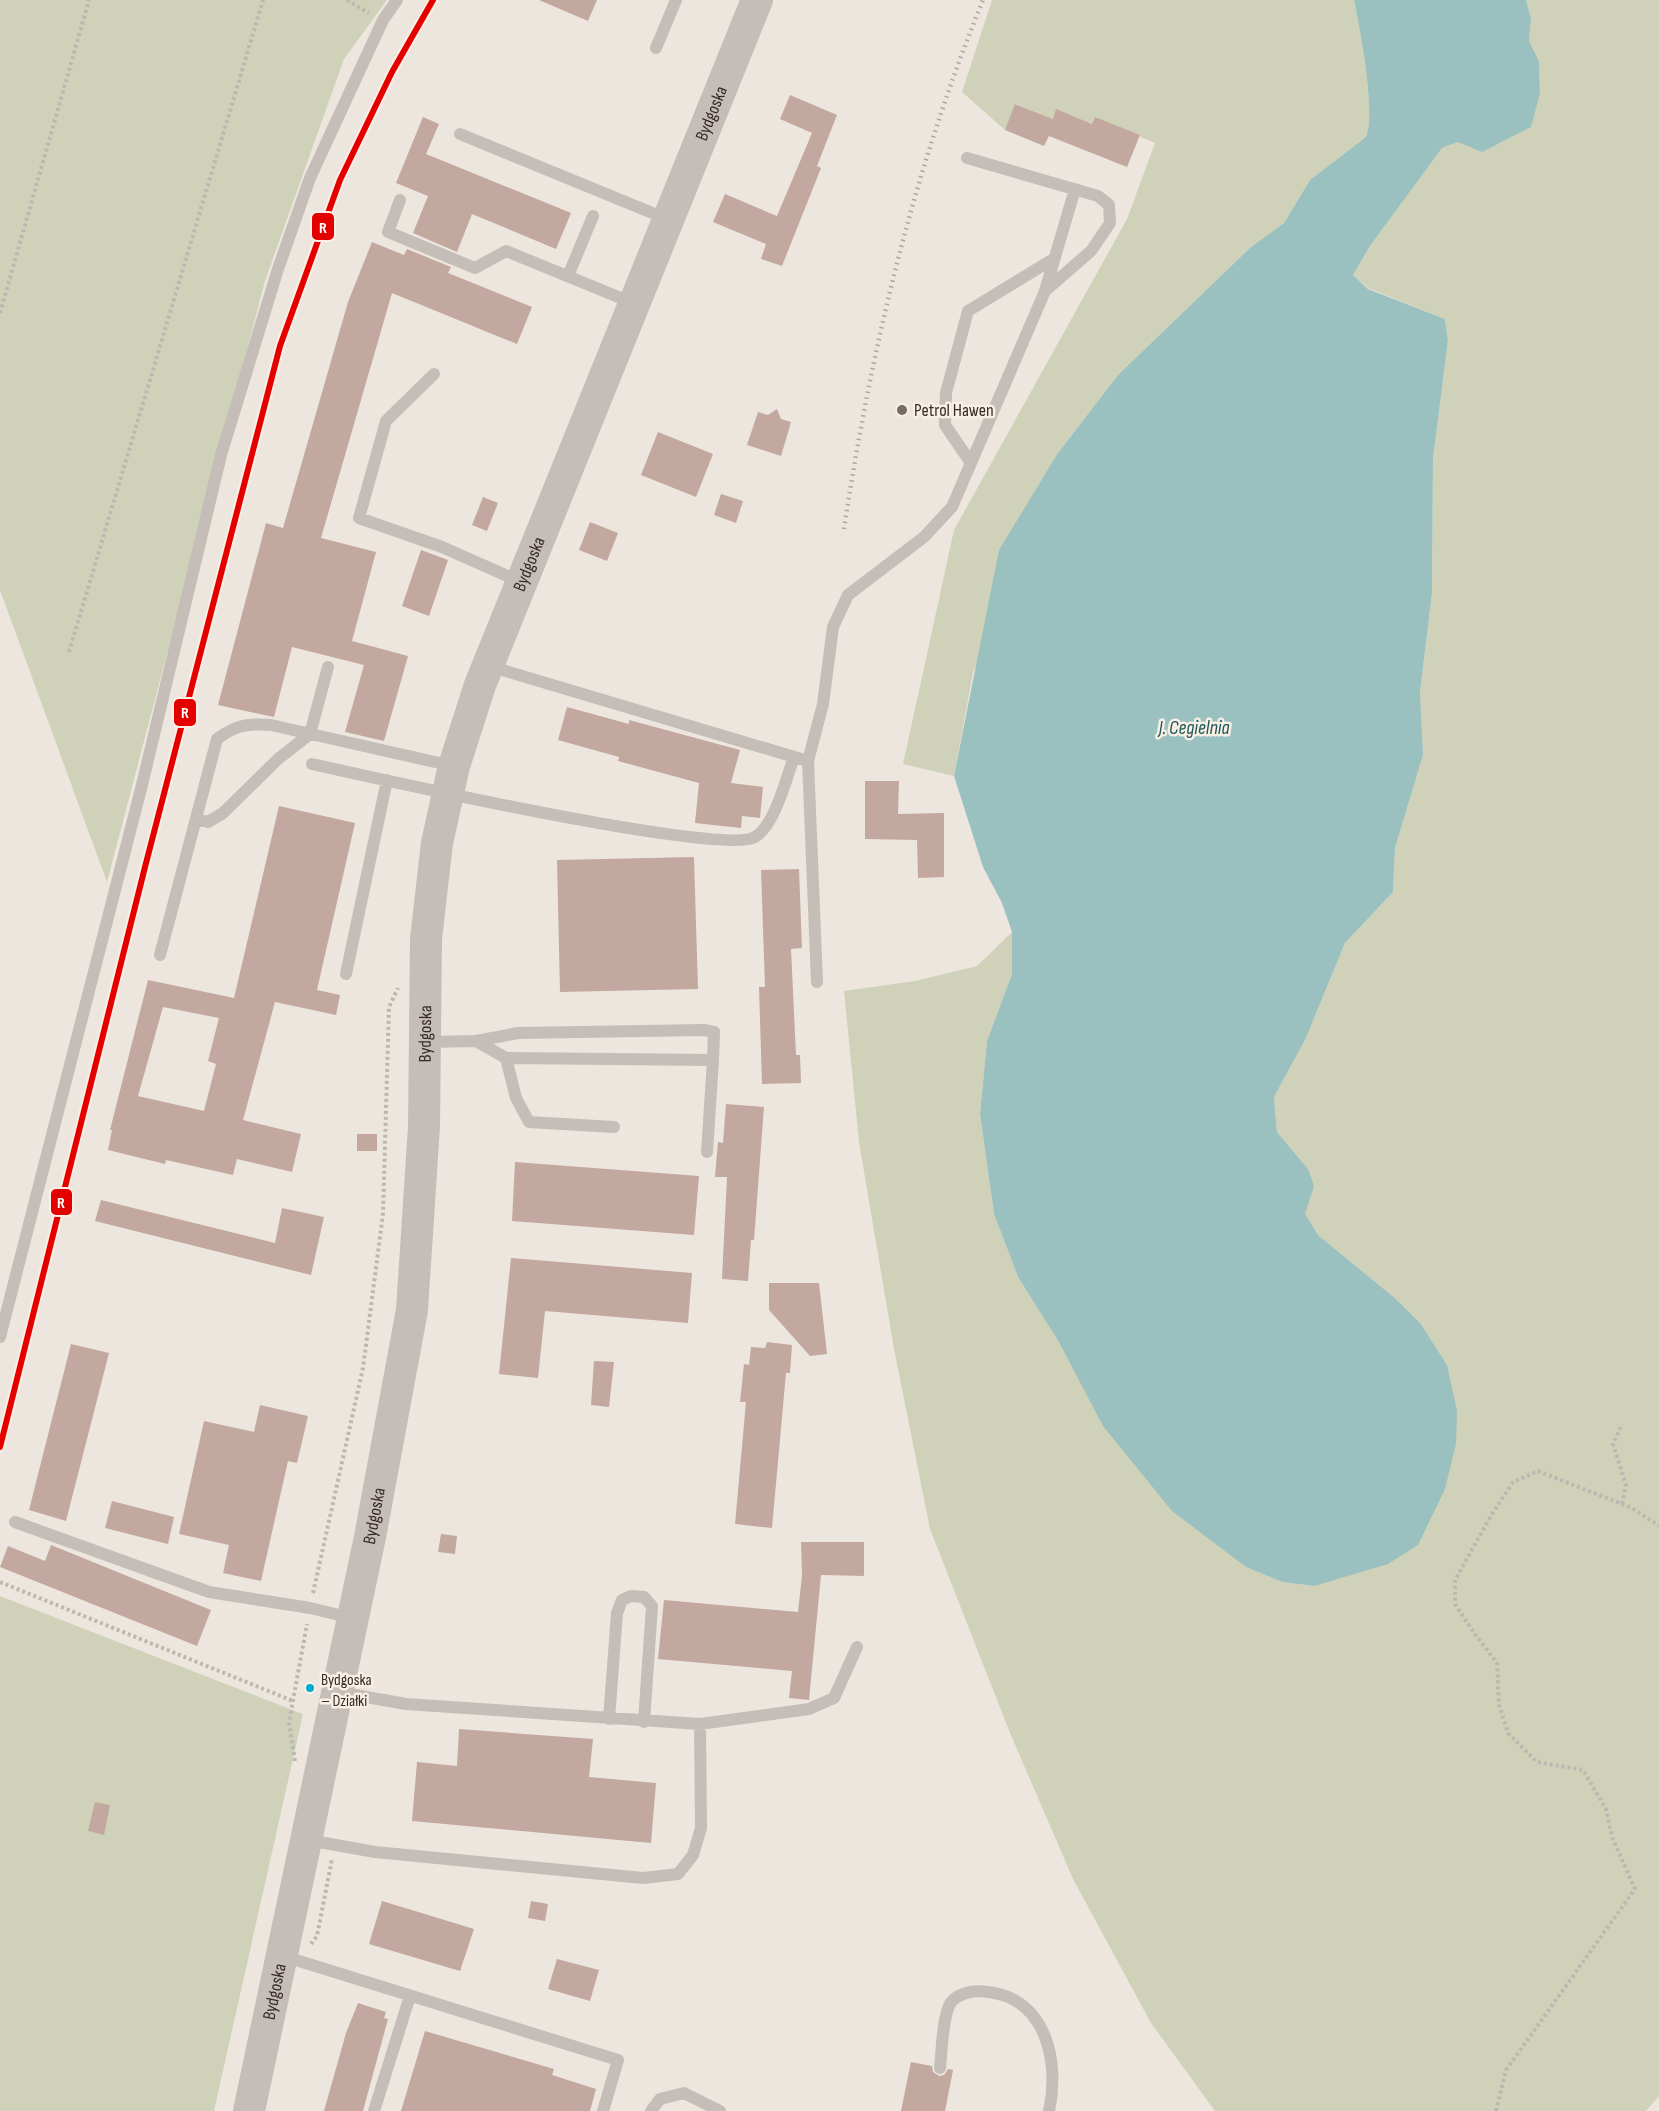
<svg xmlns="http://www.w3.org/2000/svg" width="1659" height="2111" font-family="'Sofia Sans Condensed',sans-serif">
<rect width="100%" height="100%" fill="#ede6df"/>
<path fill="#cfd2b8" d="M0 0H387L344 59 265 281 107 882 0 590Z
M992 0H1354C1360 29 1376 112 1366 137L1310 180 1284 223 1251 247 1118 375 1058 453 973 673 954 776 903 764 954 530 1127 219 1155 143 1095 117 1092 124 1057 110 1053 119 1016 104 1005 130 962 92Z
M1526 0H1659V2096L1646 2111H1215L1151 2023 1073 1879 1010 1733 930 1529 894 1349 859 1142 844 991 915 981 977 966 1012 932V974L987 1041 980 1114 994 1214 1018 1277 1060 1344 1246 1567 1282 1582 1314 1586 1447 1365 1421 1324 1396 1299 1318 1235 1304 1214 1308 1169 1277 1132 1274 1097 1305 1040 1345 943 1393 892 1395 848 1423 755 1420 692 1432 593 1433 458 1448 341 1445 319 1368 288 1353 275 1370 246 1442 148 1458 142 1540 93 1539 61 1529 41 1531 18Z
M0 1596 303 1714 214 2111H0Z"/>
<path fill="#9ac1bf" d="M1354 0H1526L1531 18 1529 41 1539 61 1540 93 1531 127 1482 152 1458 142 1442 148 1370 246 1353 275 1368 289 1445 319 1448 341 1433 458 1432 593 1420 692 1423 755 1395 848 1393 892 1345 943 1305 1040 1274 1097 1277 1132 1308 1169 1314 1186 1305 1214 1318 1235 1396 1299 1421 1324 1447 1365 1457 1411 1456 1444 1445 1489 1418 1545 1388 1564 1314 1586 1282 1582 1246 1567 1172 1511 1103 1426 1060 1344 1018 1277 994 1214 980 1114 987 1041 1012 974V932L1002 903 983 867 954 776 999 550 1058 453 1118 375 1251 247 1284 223 1310 180 1366 137C1376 112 1360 29 1354 0Z"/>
<path fill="#c2a89f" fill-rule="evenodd" d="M539 0H597L588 21Z
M790 95 837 115 817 166 821 168 782 266 761 259 766 244 713 222 725 194 777 216 812 133 780 119Z
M1015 104 1053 119 1056 109 1092 124 1095 117 1140 135 1127 167 1049 136 1044 146 1005 130Z
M423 117 439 124 426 154 571 213 556 249 472 214 457 252 413 233 428 196 396 183Z
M372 242 404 255 407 249 451 267 448 273 532 307 517 344 392 293 321 538 376 552 352 641 408 656 384 741 345 732 364 665 292 647 274 717 218 705 266 523 283 528 348 302Z
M777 409 781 419 791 422 781 456 747 445 758 412 768 415Z
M658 432 713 454 696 497 641 475Z
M721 494 743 501 736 523 714 515Z
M483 497 498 503 487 531 472 525Z
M590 522 618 533 607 561 579 550Z
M421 550 448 560 429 616 402 606Z
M567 707 629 724V720L740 750 731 783 763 787 760 818 742 816 741 828 695 823 699 783 618 761 619 757 558 740Z
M865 781H899L898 814 944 813V877L918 878 917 840 865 839Z
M279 806 355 823 317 990 340 995 336 1015 275 1002 243 1120 301 1134 292 1172 237 1159 233 1175 166 1160 165 1164 108 1150 112 1130H110L148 980 234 998ZM163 1007 219 1018 208 1061 216 1064 204 1111 138 1096Z
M694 857 698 989 560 992 557 860Z
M799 869 802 948 791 949 796 1055H800L801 1083 762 1084 759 987H765L761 870Z
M726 1104 764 1107 754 1240H751L748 1281 722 1279 727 1177H715L718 1142 723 1143Z
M357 1134H377V1151H357Z
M515 1162 699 1176 694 1235 512 1221Z
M101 1200 275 1243 282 1208 324 1217 311 1275 95 1221Z
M511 1258 692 1273 688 1323 545 1311 538 1378 499 1374Z
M769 1283H819L827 1354 810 1356 769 1310Z
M767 1342 792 1345 790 1373H786L772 1528 735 1524 746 1402H740L744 1364 749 1365 751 1347 765 1348Z
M71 1344 109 1353 66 1521 29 1510Z
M594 1361 614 1362 609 1407 591 1405Z
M260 1405 308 1416 297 1463 288 1461 261 1581 223 1573 229 1545 179 1534 204 1421 254 1432Z
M112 1501 174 1517 168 1544 105 1528Z
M441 1534 457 1536 455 1554 438 1552Z
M801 1542H864V1576L821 1575 809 1700 789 1698 792 1671 658 1659 664 1600 798 1612 802 1575Z
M51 1545 211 1610 197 1646 0 1567 8 1546 45 1561Z
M459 1729 593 1739 589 1777 656 1783 651 1843 412 1821 417 1762 457 1766Z
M95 1802 110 1805 104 1835 88 1831Z
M382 1901 474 1929 460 1971 369 1944Z
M531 1901 548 1904 545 1921 528 1918Z
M557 1959 599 1970 590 2001 548 1989Z
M358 2003 386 2012 384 2018 388 2019 363 2111H324L346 2033Z
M425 2031 554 2069 552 2075 596 2089 590 2111H401Z
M911 2062 932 2066 933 2072 939 2076 944 2075 948 2069 953 2070 945 2111H901Z"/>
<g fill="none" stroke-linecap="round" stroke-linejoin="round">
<path stroke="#beb6b0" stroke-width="4" stroke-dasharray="3 3" stroke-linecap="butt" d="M347 0 369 13
M0 313 89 0
M69 652 263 0
M1622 1504 1626 1485 1613 1444 1622 1424
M0 1582 293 1701
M313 1593 363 1368 383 1214 389 1007 398 988
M295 1761 289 1722 307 1624
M311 1944 317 1936 332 1859
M1496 2111 1506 2070 1635 1889 1612 1837 1606 1809 1583 1770 1537 1762 1508 1733 1499 1705 1497 1663 1474 1633 1455 1604V1580L1492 1514 1513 1482 1538 1471 1632 1508 1659 1526"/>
<path stroke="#c5bdb8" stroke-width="12" d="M656 48 676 0
M460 134 667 219
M400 200 388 232 475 268 506 251 633 303
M568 276 593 216
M1045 291 1075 189
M434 374 386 421 359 518 442 547 521 582
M971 463 945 425 946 393 968 311 1055 258
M489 666 808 761 823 704 833 627 848 595 924 537 952 507 1045 291 1091 251 1110 223 1109 205 1098 196 967 158
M808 761 817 982
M312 764C370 777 724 857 755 837 775 825 786 779 794 757
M196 819 208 822 223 813 278 759 310 734 328 667
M160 955 217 739C235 725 249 723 271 725L453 766
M346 974 387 780
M476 1041 518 1033 704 1030 714 1032 713 1060
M426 1042 476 1041 506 1058 713 1060 707 1152
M506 1058 516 1098 529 1122 614 1127
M0 1337 142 785 221 455 278 269 310 178 383 20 397 0
M15 1522 209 1592 310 1608 352 1618
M338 1692 406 1704 700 1724 809 1709 834 1698 857 1647
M609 1719 617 1613 622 1600 631 1596 644 1597 652 1606 644 1722
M308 1840 375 1852 643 1878 678 1874 693 1855 701 1828 700 1724
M283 1956 618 2060 603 2111
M940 2068C942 2053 942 2010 953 2000 962 1992 976 1990 988 1992 1046 1998 1060 2062 1049 2111
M374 2111 410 1996
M651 2111 660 2099 684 2093 720 2111"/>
<path stroke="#c5bdb8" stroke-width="32" id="s1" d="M249 2111 370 1537 412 1310 424 1126 426 939 437 843 454 766 480 685 757 0"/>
<path stroke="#ada6a2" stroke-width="4.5" stroke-dasharray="1.5 4.5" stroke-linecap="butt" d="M844 529C871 349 914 169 983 0"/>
<defs>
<path id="rail-1" d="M0 1447 145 867 280 346 340 180 392 72 433 0"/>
</defs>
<use href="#rail-1" stroke="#faefe5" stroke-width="10"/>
<use href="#rail-1" stroke="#e50000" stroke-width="6"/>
</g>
<circle fill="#766c67" stroke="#faefe5" stroke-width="2" cx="902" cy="410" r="6"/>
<circle fill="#00a9ce" stroke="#faefe5" stroke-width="2" cx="310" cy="1688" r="5"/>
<g text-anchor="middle" stroke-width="5" stroke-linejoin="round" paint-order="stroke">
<g font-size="16" fill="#362a26" stroke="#faefe5" text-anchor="start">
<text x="321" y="1685">Bydgoska<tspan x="321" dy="21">– Działki</tspan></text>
</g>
<g font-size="18" fill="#362a26" stroke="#faefe5">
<text dy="6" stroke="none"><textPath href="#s1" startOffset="2066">Bydgoska</textPath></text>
<text dy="6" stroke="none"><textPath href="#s1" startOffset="1580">Bydgoska</textPath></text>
<text dy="6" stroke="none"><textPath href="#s1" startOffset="1094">Bydgoska</textPath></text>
<text dy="6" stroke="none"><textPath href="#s1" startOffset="608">Bydgoska</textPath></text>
<text dy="6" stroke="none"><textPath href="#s1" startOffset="122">Bydgoska</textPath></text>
</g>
<g font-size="18" fill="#362a26" stroke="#faefe5" text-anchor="start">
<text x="914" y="416">Petrol Hawen</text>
</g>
<g font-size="20" font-style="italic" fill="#1a5859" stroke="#faefe5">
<text x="1194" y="734">J. Cegielnia</text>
</g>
</g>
<g stroke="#faefe5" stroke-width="2">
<rect x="311" y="212" width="24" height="29" rx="6" fill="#e50000"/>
<rect x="173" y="698" width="24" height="29" rx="6" fill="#e50000"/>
<rect x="50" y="1188" width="23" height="28" rx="6" fill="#e50000"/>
</g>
<g font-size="16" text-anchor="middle" font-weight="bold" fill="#fff">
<text x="323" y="233">R</text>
<text x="185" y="718">R</text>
<text x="61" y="1208">R</text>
</g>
</svg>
